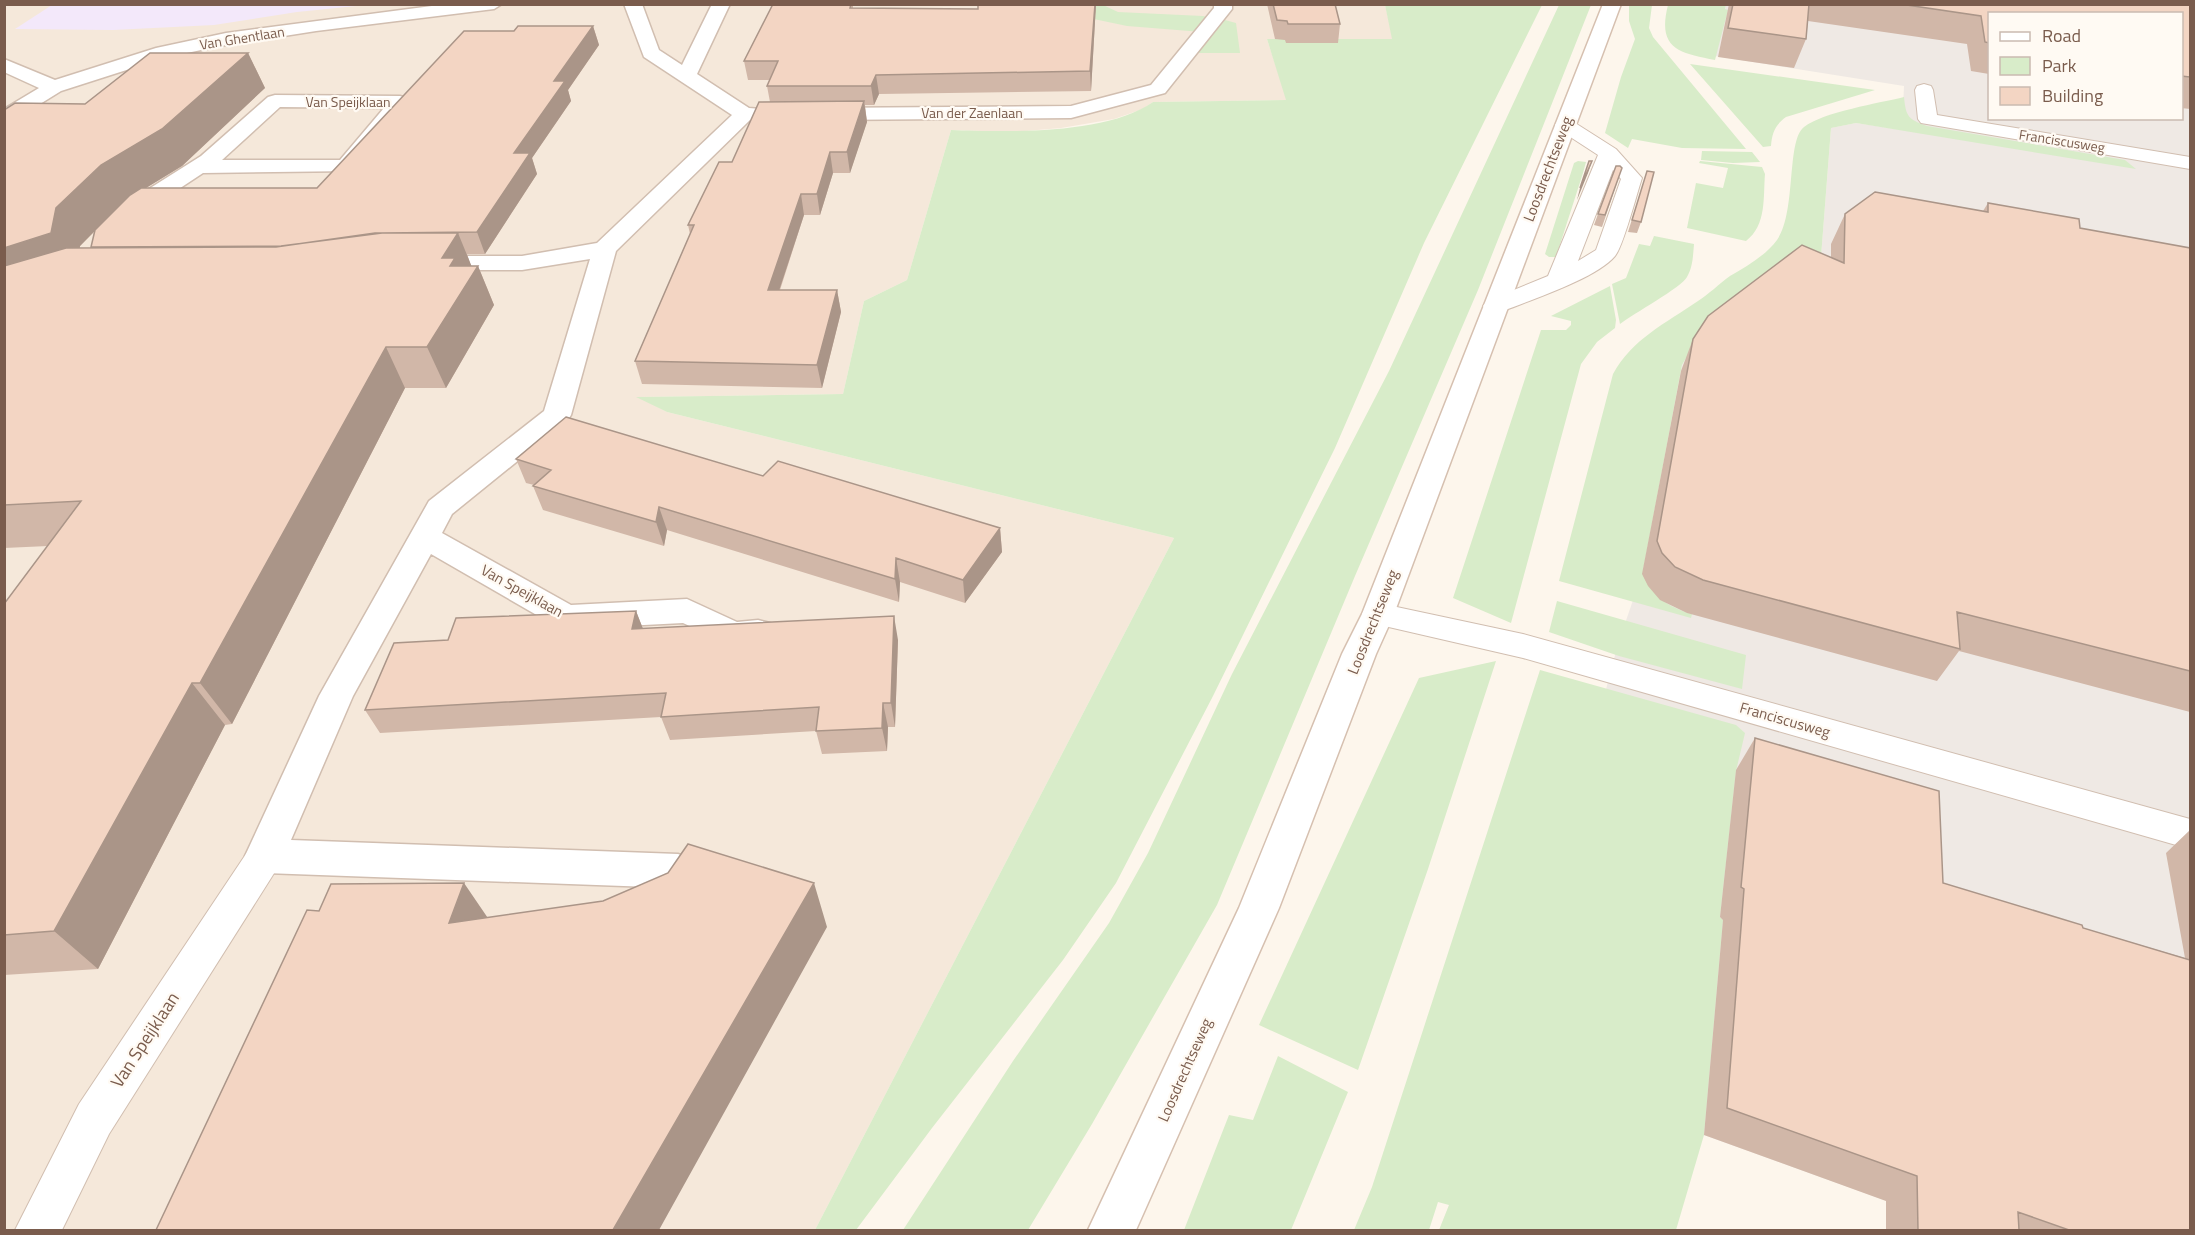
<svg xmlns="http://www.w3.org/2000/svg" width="2195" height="1235" font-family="'Titillium Web',sans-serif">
<rect width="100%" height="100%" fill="#fdf6ec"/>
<path fill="#f5e8da" d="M5 5H1385L1393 39H1267L1287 100 1153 102 1143 109 1114 119 1061 128 1013 132 951 130 907 280 864 301 843 394 638 397 667 412 1174 538 815 1230H5Z"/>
<path fill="#efe9e4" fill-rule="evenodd" d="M1726 5H2190V1230H1967L1704 1135 1534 962 1618 644 1644 568 1682 365 1686 358 1819 283 1831 128 1856 123 1902 130 1904 86 1715 56ZM1990 14H2182V118H1990Z"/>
<path fill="#f3e8fa" d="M52 5V4L366 5 297 12 214 25 113 30 15 29Z"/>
<path fill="#d8ecc9" d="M1629 4 1652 5 1649 28 1653 37 1746 149 1682 148 1632 139 1628 148 1605 133 1621 77 1635 39 1629 21Z
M1027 5H1103L1118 12 1203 16 1217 19 1202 32 1127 26Z
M1385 5H1542L1424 243 1335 448 1213 696 1116 883 1063 960 932 1128 856 1230H815L1174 538 667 412 636 397 843 394 864 301 907 280 951 130C1007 132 1106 135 1153 102L1286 100 1267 39H1392Z
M1559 5H1591L1478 290 1355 576 1217 905 1092 1124 1028 1230H903L1013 1061 1109 923 1148 853 1232 674 1389 371Z
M1668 5H1726L1725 9 1728 10 1715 60C1678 53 1657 48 1668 5Z
M1225 20 1236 23 1240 53H1198Z
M1690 64 1875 90 1786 117C1775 125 1772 133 1771 146L1763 147Z
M1904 97C1906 117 1908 119 1927 126L2125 160 2136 169 1856 123 1831 128 1819 283 1686 358 1682 365 1643 571C1651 596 1668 607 1692 614L1691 618 1559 581 1613 374C1632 339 1666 323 1698 301 1709 294 1719 284 1730 276 1747 266 1765 256 1777 240 1797 212 1786 141 1804 127 1823 112 1880 103 1904 97Z
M1702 151 1752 152 1760 162 1733 163 1701 160Z
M1578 161 1586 162 1583 173 1556 257H1549L1545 254 1574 163Z
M1700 161 1762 167 1765 174C1763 197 1767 225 1746 241L1687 228 1696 183 1723 188 1728 168 1699 163Z
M1654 236 1694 244C1693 255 1693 267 1687 277 1682 287 1633 314 1620 324L1612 284 1626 278 1639 244 1650 246Z
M1610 286 1616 320 1615 328 1597 342 1581 364 1511 623 1453 598 1541 330H1566L1571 325V321L1551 316Z
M1557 601 1746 655 1742 689 1619 656 1549 632Z
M1496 661 1428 869 1358 1070 1259 1025 1419 678Z
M1540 670 1736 725 1745 733 1736 771 1720 917 1723 920 1704 1135 1676 1230H1439L1449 1205 1438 1202 1429 1230H1354L1372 1187Z
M1278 1056 1348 1092 1291 1230H1184L1229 1115 1253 1120Z"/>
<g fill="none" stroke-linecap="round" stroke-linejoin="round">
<defs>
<path id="lane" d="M1924 84 1931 86 1933 90 1937 115 2190 157V169L1921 123 1918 119 1915 90 1917 86Z
M1565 119 1572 121 1616 149 1642 178C1637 193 1623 247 1615 256 1597 278 1531 300 1503 311L1495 313 1487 311 1483 306 1487 301 1548 276 1598 155 1558 129 1555 125 1558 121ZM1613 170 1621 179 1596 250 1578 261Z
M1378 603 1523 634 2190 819V849L1523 658 1367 622 1362 614 1367 606Z
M265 840 278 845 284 856 278 867 109 1134 62 1230H15L79 1104 252 845Z"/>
<path id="street" d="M447 4H502L494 9 316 31 226 45 167 57 61 91 11 122 4 124V109L39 88 4 72V59L55 80 156 48 226 33Z
M624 4H642L659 50 682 65 712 4H730L697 74 749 108 773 110 776 114 773 118 750 120 616 251 571 415 567 421 452 514 442 533 571 605 687 599 737 622 758 620 770 623 775 632 770 641 733 646 683 623 566 629 554 625 431 554 353 696 291 840 678 854 692 859 698 871 692 883 678 888 265 873 251 868 245 856 319 696 429 501 544 411 590 259 522 270H424L415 268 412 263 415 258 424 256H522L597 243 732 115 644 57Z
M1214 4H1232V9L1165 93 1071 118 820 120 813 118 810 114 813 110 820 108 1071 106 1151 85 1214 8Z
M275 95 400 96 407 98 410 102 354 171 203 173 141 214C135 221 130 221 121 219L118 214 125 204 201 156 268 97ZM280 107 384 108 340 160H222Z"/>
<path id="secondary" d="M1603 4H1621L1394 614 1376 654 1279 908 1136 1230H1088L1239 908 1342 654 1362 614Z"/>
</defs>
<use href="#lane" stroke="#d1beb0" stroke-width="2"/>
<use href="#street" stroke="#d1beb0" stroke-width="3"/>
<use href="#secondary" stroke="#d6c0b0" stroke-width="3"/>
<use href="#lane" fill="#fff" fill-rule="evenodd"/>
<use href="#street" fill="#fff" fill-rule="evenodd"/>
<use href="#secondary" fill="#fff" fill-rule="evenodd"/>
</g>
<path fill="#d1b7a8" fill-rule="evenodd" d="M773 4H853V8L978 9 1096 4 1091 91 879 94 874 105H865L867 122 850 173H833L820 215H804L780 290H837L841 312 822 388 642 384 635 361 690 234 688 225 732 162 770 102 767 86 770 80H748L744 61Z
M1267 4H1335L1340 24 1338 43H1286L1285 40 1275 39Z
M1729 4H2190V109L2181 108V14H1989V74L1971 71 1967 44 1808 21 1806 39 1794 68 1718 57Z
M593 26 599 45 568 90 571 101 532 158 537 174 485 254H467L471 266H478L494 305 446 388H405L232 724 225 725 98 969 4 975V604L48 546 4 548V110L85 104 248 53 265 88 182 166 146 188H317L514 31ZM94 232 92 248H80V246Z
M1647 171 1641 222 1637 233 1628 232Z
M1618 180 1602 227 1594 225 1598 214Z
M1988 203 2080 228 2190 248V712L1959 651 1937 681 1687 613 1660 600 1648 586 1642 574 1681 371 1693 339 1831 257V244L1845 214 1983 211Z
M516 459 763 476 1000 528 1002 552 965 603 900 582 899 602 667 530 664 546 543 510 533 486 534 485 526 483Z
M636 611 643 629 898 640 895 727H888L887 751 822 754 816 731 670 740 661 717 380 733 365 710 448 640Z
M1755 738 1943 883 2083 928 2185 958 2166 853 2190 830V1230H1886V1201L1704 1135 1723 920 1720 917 1736 770Z"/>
<path fill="#aa9588" d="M1095 4H1096L1091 91 1090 71Z
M593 26 599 45 568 90 571 101 532 158 537 174 485 254 477 232 514 153 554 81Z
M248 53 265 88 182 166 123 202 80 246 76 272 4 295V248L56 208 101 165Z
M876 75 879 94 874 105 871 86Z
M864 101 867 122 850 173 847 152Z
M830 152 833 173 820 215 817 194Z
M1592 161 1588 173 1577 200 1580 188Z
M801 194 804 215 772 312 768 290Z
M458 233 474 272 478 266 494 305 446 388 427 347 442 258Z
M837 290 841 312 822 388 817 365Z
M386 347 405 388 232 724 200 683Z
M659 507 667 530 664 546 656 522Z
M1000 528 1002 552 965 603 963 580Z
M896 558 900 582 899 602 895 579Z
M636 611 645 634 632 629Z
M894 616 898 640 895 727 891 703Z
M192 683 225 725 98 969 54 931Z
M883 703 888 727 887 751 882 728Z
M464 883 494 927 449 923Z
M814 883 827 927 659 1230H613Z"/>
<path fill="#f3d5c3" stroke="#aa9588" stroke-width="1.5" d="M773 4H851L850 8 978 9V4H1095L1090 71 876 75 871 86H767L778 61H744Z
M1273 4H1335L1340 24H1288L1287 21 1277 20Z
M1733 4H1809L1806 39 1728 28Z
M1900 4H2190V77L2181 76V14H1989V43L1985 42 1981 16Z
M518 26H593L554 81H565L514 153H530L477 232 382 233 281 246 91 247 95 230 130 195 141 188H317L464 31H514Z
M150 53H248L162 129 101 165 56 208 51 233 4 248V110L15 103 85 104Z
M864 101 847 152H830L817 194H801L768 290H837L817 365 635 361 694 225H688L719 162H732L759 102Z
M1589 161H1592L1580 188Z
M1616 166H1620L1622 168 1605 215 1598 214Z
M1647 171 1654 172 1641 222 1632 220Z
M1875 192 1988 212V203L2079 219 2080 228 2190 248V671L1957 612 1960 649 1703 580 1675 567 1662 553 1657 541 1693 339 1708 316 1802 245 1844 263 1845 214Z
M375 233H458L442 258H455L450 266H478L427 347H386L200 683H192L54 931 4 935V604L81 501 4 505V266L66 248 276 247Z
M566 417 763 476 778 461 1000 528 963 580 896 558 895 579 659 507 656 522 533 486 551 470 516 459Z
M636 611 632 629 894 616 891 703H883L882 728 816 731 819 707 661 717 666 693 365 710 394 643 448 640 456 618Z
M1755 738 1939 791 1943 883 2082 925 2083 928 2190 960V1230H2069L2018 1212 2019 1230H1918L1917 1176 1727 1108 1744 889 1741 887Z
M688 844 814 883 613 1230H156L307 910 319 911 331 884 464 883 449 923 603 901 668 873Z"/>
<g text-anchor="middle" stroke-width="4.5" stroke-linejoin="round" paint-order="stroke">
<g font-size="14" fill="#7a5c4d" stroke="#fffaf3">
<text transform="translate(242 38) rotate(-9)" y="5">Van Ghentlaan</text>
<text x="348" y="107">Van Speijklaan</text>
<text x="972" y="118">Van der Zaenlaan</text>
<text transform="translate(2062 141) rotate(9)" y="5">Franciscusweg</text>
</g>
<g font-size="15" fill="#7a5c4d" stroke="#fffaf3">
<text transform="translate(1548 169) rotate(-69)" y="5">Loosdrechtseweg</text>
<text transform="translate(522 591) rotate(29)" y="5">Van Speijklaan</text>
<text transform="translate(1373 622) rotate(-68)" y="5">Loosdrechtseweg</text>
<text transform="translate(1785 720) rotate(16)" y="5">Franciscusweg</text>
<text transform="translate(1185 1070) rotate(-66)" y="5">Loosdrechtseweg</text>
</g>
<g font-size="18" fill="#7a5c4d" stroke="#fffaf3">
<text transform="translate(145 1040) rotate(-57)" y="6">Van Speijklaan</text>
</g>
</g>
<rect width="2195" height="1235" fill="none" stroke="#7a5c4d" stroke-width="12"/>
<rect x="1988" y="12" width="195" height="108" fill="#fffaf3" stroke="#cabbb1" stroke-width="1.5"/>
<rect x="2000" y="32" width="30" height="9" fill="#ffffff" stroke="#cabbb1" stroke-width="1.5"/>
<text x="2042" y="42" font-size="18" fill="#7a5c4d">Road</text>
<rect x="2000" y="57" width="30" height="18" fill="#d8ecc9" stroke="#cabbb1" stroke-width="1.5"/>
<text x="2042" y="72" font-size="18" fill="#7a5c4d">Park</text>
<rect x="2000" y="87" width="30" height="18" fill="#f3d5c3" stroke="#cabbb1" stroke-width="1.5"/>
<text x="2042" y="102" font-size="18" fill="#7a5c4d">Building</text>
</svg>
